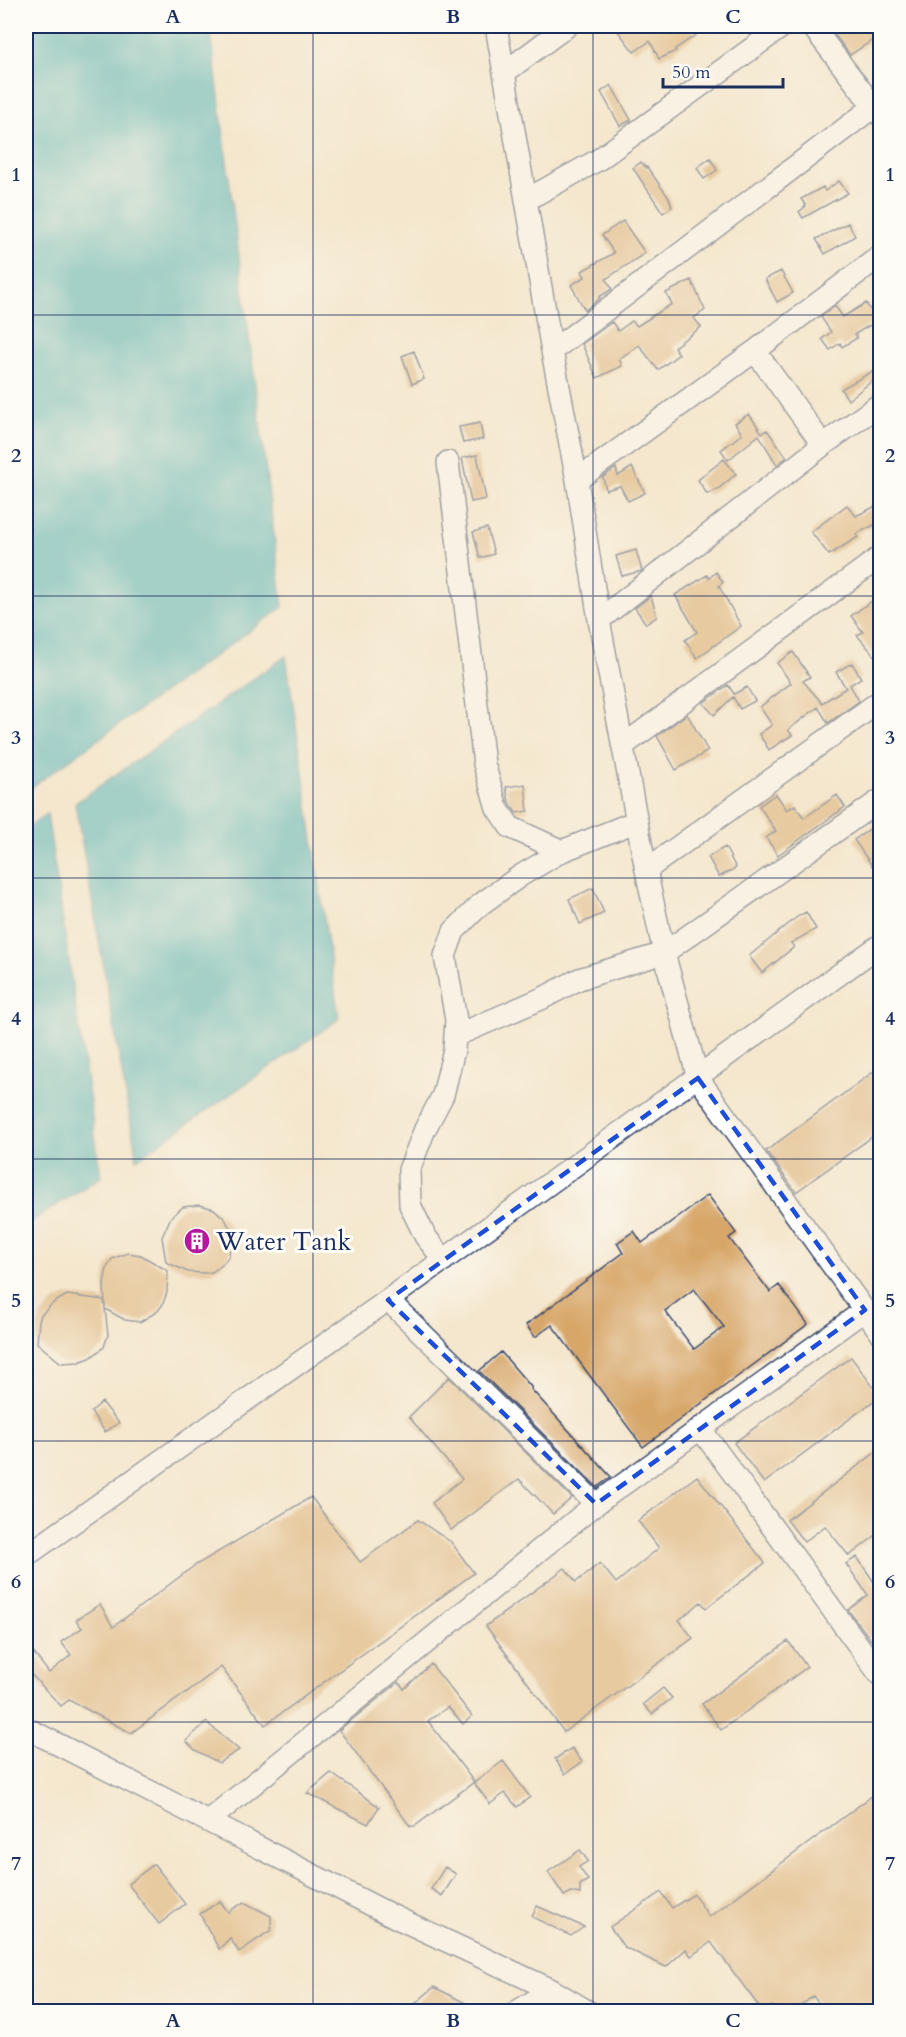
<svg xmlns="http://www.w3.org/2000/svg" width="906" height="2037" font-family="Cardo,serif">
<rect width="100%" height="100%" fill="#fdfcf7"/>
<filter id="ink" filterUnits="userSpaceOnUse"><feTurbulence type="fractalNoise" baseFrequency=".0167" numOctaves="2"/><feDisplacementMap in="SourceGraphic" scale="12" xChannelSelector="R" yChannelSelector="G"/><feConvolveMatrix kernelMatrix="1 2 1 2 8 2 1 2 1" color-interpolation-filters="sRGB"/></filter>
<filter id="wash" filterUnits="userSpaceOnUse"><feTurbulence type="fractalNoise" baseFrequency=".008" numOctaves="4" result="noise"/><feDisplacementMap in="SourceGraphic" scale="24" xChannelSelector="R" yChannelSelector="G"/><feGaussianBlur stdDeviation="1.35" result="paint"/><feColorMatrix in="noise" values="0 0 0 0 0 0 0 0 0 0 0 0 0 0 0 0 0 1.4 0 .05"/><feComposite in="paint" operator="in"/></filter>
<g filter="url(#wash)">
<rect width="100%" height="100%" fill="#f4e7ce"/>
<path fill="#45b3c0" stroke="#30718f" stroke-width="1.5" d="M26 26H210L283 607 26 791Z
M286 656 339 1019 137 1159 75 803Z
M47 814 101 1177 26 1225V829Z"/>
<g id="blocks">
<path fill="#d7a668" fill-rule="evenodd" d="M614 26H689L696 35 675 49 676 51 659 59 650 41 634 52Z
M828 26H880V35L850 55Z
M611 85 631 120 620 126 601 92Z
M710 158 717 170 704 179 697 168Z
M641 162 646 168 647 167 669 198 672 207 663 213 633 168Z
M839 181 848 193 803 218 799 212 806 206 801 199 823 187 825 191Z
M623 221 645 253 606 279 612 289 599 297 600 298 585 310 571 285 585 277 582 271 614 253 602 235Z
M848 223 855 236 825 254 816 239Z
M781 271 793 293 777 302 765 279Z
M691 280 705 310 694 318 701 327 674 347 679 354 658 370 639 345 619 359 622 366 597 378 582 344 612 322 618 331 632 321 637 326 672 304 666 293Z
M866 303 877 321 855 334 857 338 842 347 840 343 830 350 822 339 831 332 821 317 835 306 843 317Z
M414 351 424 379 412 384 402 356Z
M873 371 877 377 848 400 841 389Z
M749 414 762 433 767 430 787 457 777 465 759 435 728 460 721 450 742 434 735 423Z
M480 423 483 439 463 443 459 427Z
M477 455 486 499 471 502 462 458Z
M724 459 736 474 718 489 707 494 698 480Z
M632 467 645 493 628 501 620 486 606 490 603 477 616 468 618 476Z
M880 504V522L856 534 858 537 829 555 811 532 847 505 856 516Z
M487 528 494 554 480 558 473 532Z
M636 550 642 571 622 576 616 556Z
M716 572 723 582 719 586 741 626 697 658 685 640 697 632 675 595 707 575 709 578Z
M880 595V662L857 635 863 632 851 616Z
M651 596 657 617 646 624 635 608Z
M793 652 810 677 803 681 822 703 846 688 836 672 852 663 861 678 850 685 859 701 828 723 818 707 788 730 792 735 769 750 759 734 772 725 760 707 791 683 777 663Z
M728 685 734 694 747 687 755 701 740 709 733 697 714 715 703 703Z
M687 714 708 751 676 770 657 736Z
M525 784 528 811 516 813 509 802 506 787Z
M776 794 787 810 795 805 804 818 837 795 845 807 778 855 766 838 776 831 759 806Z
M880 822V877L854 840Z
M725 847 736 868 719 877 708 857Z
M593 888 604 913 580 924 569 899Z
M806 912 816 929 791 943 794 947 762 973 749 956 797 917Z
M880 1067V1131L796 1192 766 1151Z
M708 1195 736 1233 729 1238 770 1292 779 1285 808 1324 643 1447 552 1325 535 1337 526 1325 623 1253 617 1243 634 1231 642 1243ZM694 1289 724 1327 694 1349 665 1311Z
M200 1205 214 1209 225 1219 232 1232 229 1256 222 1265 212 1272 204 1273 188 1272 166 1262 162 1237 171 1217 183 1207Z
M128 1253 141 1255 168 1271 167 1292 163 1304 158 1311 140 1322 125 1320 105 1309 104 1283 107 1268 112 1259Z
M67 1295 104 1300 108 1335 104 1347 90 1358 79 1362 61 1363 37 1343 39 1321 41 1315 53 1303Z
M501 1352 532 1388 531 1389 611 1477 597 1487 479 1371Z
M851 1357 880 1396 764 1483 734 1443Z
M449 1377 572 1498 553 1514 519 1479 451 1530 432 1503 462 1479 409 1417Z
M102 1402 119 1423 105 1432 91 1412Z
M880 1449V1532L849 1556 825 1526 804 1542 787 1520Z
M697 1476 765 1563 706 1608 701 1602 679 1620 693 1638 564 1732 486 1626 565 1568 576 1582 600 1563 616 1583 659 1548 638 1521Z
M311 1497 360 1562 418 1520 451 1542 474 1573 265 1725 221 1667 131 1733 69 1700 61 1706 26 1669V1643L49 1673 71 1655 61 1642 82 1628 76 1620 100 1604 113 1627 194 1566Z
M857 1557 878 1588 880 1586V1633L871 1640 848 1610 868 1595 846 1564Z
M788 1641 807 1667 721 1730 702 1704Z
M431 1664 472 1716 463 1724 448 1707 428 1721 474 1782 415 1826H410L339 1730 399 1682 404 1689Z
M663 1688 672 1698 652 1714 643 1704Z
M206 1722 239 1750 219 1763 195 1750 186 1741Z
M572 1748 582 1762 565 1774 555 1759Z
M503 1761 530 1797 517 1807 505 1793 490 1804 474 1783Z
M331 1773 379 1807 368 1824 307 1793Z
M880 1790V2012H825L813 1996 793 2012H776L772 2006 763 2012 711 1942 691 1956 686 1949 666 1967 624 1947 610 1927 661 1892 672 1908 694 1894 709 1917Z
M580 1850 588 1861 579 1867 588 1880 580 1885V1894L571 1892 564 1896 548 1872Z
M154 1864 185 1904 159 1924 128 1884Z
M445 1867 456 1874 442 1896 431 1889Z
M220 1901 228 1912 244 1902 271 1916V1930L239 1952 230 1938 219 1949 200 1914Z
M537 1906 584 1927 571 1936 532 1917Z
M434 1987 483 2012H406Z"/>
</g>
</g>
<g filter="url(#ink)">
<use href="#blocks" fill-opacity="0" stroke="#3c4b6f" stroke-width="1.5"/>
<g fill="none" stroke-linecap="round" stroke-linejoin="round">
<defs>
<path id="minor" d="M496 26 552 351 577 480 599 620 646 870 664 953 698 1078 880 1332
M812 26 880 115
M505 72 567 26
M526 200 598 160 783 26
M552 351 880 102
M755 351 823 445
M448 462 484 764 497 808 510 827 562 851
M577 480 755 351 880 256
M599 620 823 445 880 404
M624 745 880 557
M646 870 880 701
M455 1036 543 998 579 979 664 953 880 800
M444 1260 425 1236 410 1205 409 1170 425 1129 443 1095 454 1050 456 1020 445 956 454 931 481 904 520 876 562 851 637 821
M388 1300 596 1504
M700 1428 880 1675
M26 1556 388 1300 880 945
M26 1728 395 1917 552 1990 589 2012
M208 1821 596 1504 865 1310
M516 2012 552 1990"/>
</defs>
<use href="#minor" stroke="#3c4b6f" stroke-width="24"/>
<use href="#minor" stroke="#fff" stroke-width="21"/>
</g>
</g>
<path d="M0 0H906V2037H0ZM698 1078 865 1310 596 1504 388 1300Z" fill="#f4e7ce" fill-opacity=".55" fill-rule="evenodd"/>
<path fill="none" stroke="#1d4ed8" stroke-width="4.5" stroke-dasharray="12 8" stroke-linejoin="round" d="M698 1078 865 1310 596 1504 388 1300Z"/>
<path fill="none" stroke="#1b2f5e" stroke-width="1.5" stroke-opacity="0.55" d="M313 26V2012M593 26V2012M26 315H880M26 596H880M26 878H880M26 1159H880M26 1441H880M26 1722H880"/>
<defs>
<symbol id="building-disc" viewBox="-11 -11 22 22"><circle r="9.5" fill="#b5179e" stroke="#fdfcf7"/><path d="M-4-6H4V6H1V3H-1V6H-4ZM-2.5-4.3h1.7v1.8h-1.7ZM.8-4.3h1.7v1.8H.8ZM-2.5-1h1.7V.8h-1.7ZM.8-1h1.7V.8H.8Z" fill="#fff"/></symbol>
</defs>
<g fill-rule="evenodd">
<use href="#building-disc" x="182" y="1226" width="30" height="30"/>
</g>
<g text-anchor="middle" stroke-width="6" stroke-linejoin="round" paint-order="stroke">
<g font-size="26" fill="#1b2f5e" stroke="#fdfcf7" text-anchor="start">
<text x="216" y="1250">Water Tank</text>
</g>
</g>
<rect width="906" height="2037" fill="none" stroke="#fdfcf7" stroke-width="66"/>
<path d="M663 78v9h120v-9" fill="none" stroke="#1b2f5e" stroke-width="3"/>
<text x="672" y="78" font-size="18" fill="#1b2f5e" stroke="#fdfcf7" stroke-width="4.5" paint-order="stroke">50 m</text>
<rect x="33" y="33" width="840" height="1971" fill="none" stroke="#1b2f5e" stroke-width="2"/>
<g font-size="20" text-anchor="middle" font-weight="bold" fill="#1b2f5e">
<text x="173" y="23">A</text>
<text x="453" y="23">B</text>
<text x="733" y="23">C</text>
<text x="16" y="181">1</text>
<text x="890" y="181">1</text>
<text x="16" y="462">2</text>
<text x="890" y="462">2</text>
<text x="16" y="744">3</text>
<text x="890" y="744">3</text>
<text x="16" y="1025">4</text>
<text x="890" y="1025">4</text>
<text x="16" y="1307">5</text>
<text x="890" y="1307">5</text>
<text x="16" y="1588">6</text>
<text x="890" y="1588">6</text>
<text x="16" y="1870">7</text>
<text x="890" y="1870">7</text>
<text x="173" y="2027">A</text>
<text x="453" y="2027">B</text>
<text x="733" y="2027">C</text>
</g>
</svg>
